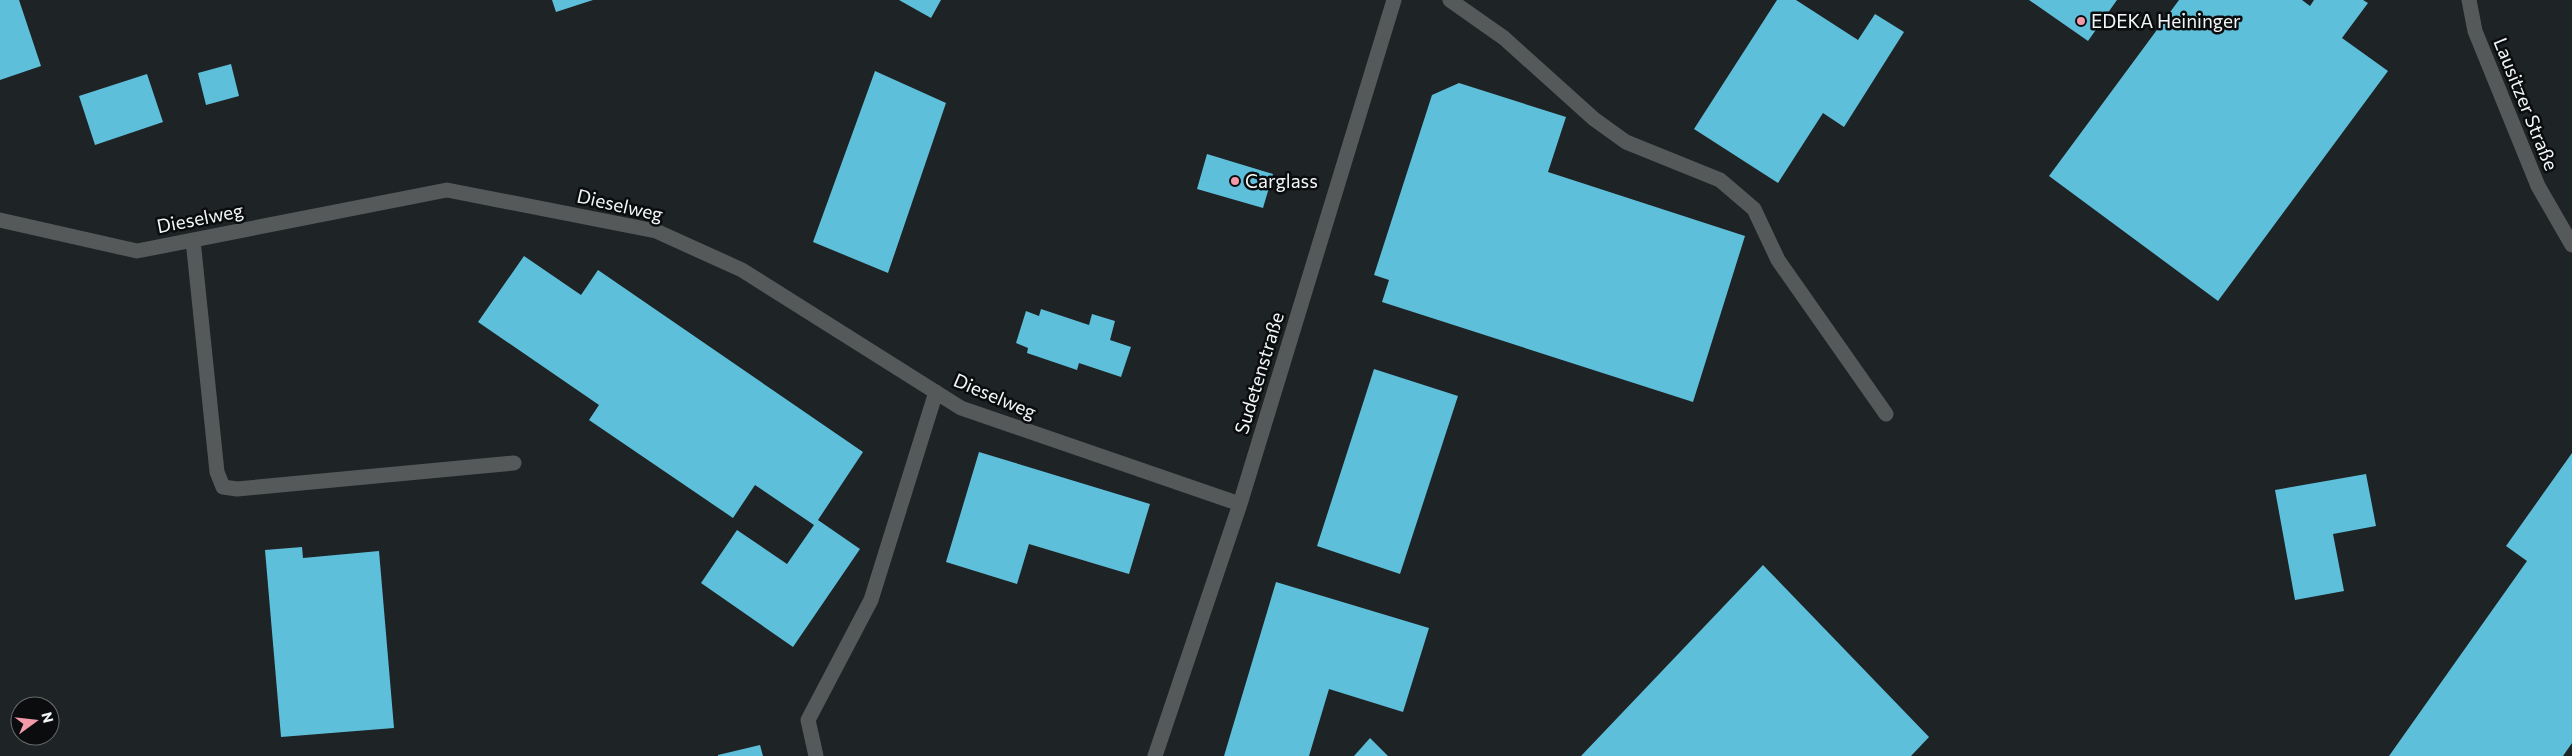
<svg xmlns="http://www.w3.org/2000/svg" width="2572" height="756" font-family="Commissioner,sans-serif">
<rect width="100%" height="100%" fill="#1e2325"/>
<path fill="#5ebfdb" d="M0 0H19L41 66 0 80Z
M552 0H593L556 12Z
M899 0H941L931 18Z
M1777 0H1796L1858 40 1875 14 1904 32 1844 127 1823 113 1778 183 1694 129Z
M2029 0H2117L2088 41Z
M2179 0H2302L2310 6 2314 0H2363L2368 3 2342 38 2388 71 2218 301 2049 176Z
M231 64 239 96 206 105 198 73Z
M875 71 946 103 888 273 813 242Z
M147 74 163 122 95 145 79 96Z
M1459 83 1566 117 1548 172 1745 236 1693 402 1382 302 1389 280 1374 275 1432 95Z
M1207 154 1273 174 1263 208 1197 189Z
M524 256 581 295 598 270 863 452 818 520 860 549 793 647 701 583 737 530 787 564 814 525 755 485 733 518 589 420 599 405 478 322Z
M1041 309 1089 325 1092 314 1115 321 1110 340 1131 347 1121 377 1079 363 1077 370 1027 353 1028 348 1016 343 1026 311 1039 316Z
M1374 369 1458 396 1400 574 1317 546Z
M979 452 1150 504 1129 574 1029 544 1017 584 946 562Z
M2572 453V743L2563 756H2389L2527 561 2506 546Z
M2366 474 2376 526 2333 534 2344 591 2295 600 2275 490Z
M302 547 303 558 379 551 394 728 281 737 265 550Z
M1763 565 1929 737 1911 756H1581Z
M1276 582 1429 628 1403 712 1329 689 1309 756H1224Z
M1370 738 1388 756H1354Z
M760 745 763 756H718V755Z"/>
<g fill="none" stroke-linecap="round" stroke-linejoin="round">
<path stroke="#565959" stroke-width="15" d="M1450 0 1504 38 1594 119 1626 142 1720 180 1754 209 1778 260 1886 414
M2469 0 2475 31 2538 186 2572 245
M0 220 137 251 447 190 656 231 742 270 961 408 1240 504
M193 240 217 472 223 487 237 489 514 463
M816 756 808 720 871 600 936 392
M1155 756 1240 504 1394 0"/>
</g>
<g fill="#f39aa9" stroke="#0a0c0d" stroke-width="2">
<circle cx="2081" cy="21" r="5"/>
<circle cx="1235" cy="181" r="5"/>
</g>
<g text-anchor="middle" stroke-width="5" stroke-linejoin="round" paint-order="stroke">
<g font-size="19" fill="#f2f6f7" stroke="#0a0c0d" text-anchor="start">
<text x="2091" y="28">EDEKA Heininger</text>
<text x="1245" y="188">Carglass</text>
</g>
<g font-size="19" fill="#f2f6f7" stroke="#0a0c0d">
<text transform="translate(2526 104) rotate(68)" y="7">Lausitzer Straße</text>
<text transform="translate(620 205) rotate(13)" y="7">Dieselweg</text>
<text transform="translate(200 218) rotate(-11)" y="7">Dieselweg</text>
<text transform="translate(1259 373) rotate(-73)" y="7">Sudetenstraße</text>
<text transform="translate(995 396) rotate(23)" y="7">Dieselweg</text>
</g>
</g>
<g transform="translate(35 721) rotate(75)"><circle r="24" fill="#0a0c0d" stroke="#676a6b"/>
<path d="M0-4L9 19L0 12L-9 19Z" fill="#f39aa9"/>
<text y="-8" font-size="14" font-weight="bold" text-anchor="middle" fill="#f2f6f7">N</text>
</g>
</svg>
